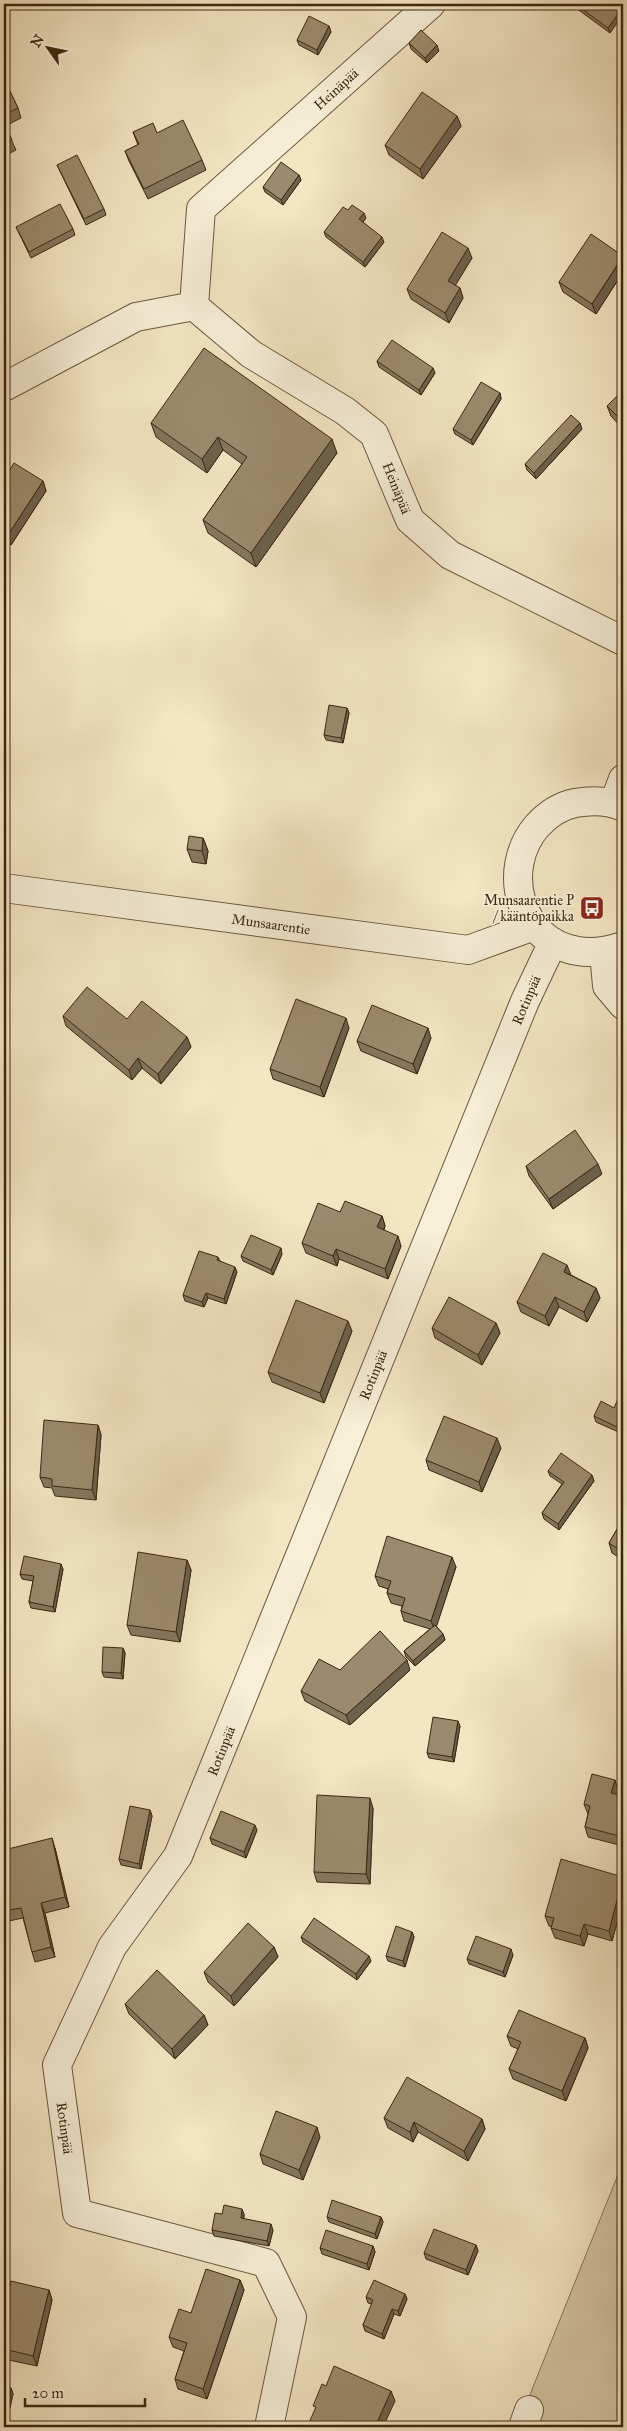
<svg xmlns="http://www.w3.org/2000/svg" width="627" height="2431" font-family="'IM FELL Great Primer',serif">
<rect width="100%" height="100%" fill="#f3e6c3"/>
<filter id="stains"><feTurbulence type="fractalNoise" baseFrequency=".004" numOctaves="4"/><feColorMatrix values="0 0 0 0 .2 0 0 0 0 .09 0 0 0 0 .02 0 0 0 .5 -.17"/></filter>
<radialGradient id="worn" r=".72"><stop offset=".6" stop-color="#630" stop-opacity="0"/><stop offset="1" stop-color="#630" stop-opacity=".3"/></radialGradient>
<path fill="#d4c6a4" stroke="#88765a" d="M623 2162V2427H517Z"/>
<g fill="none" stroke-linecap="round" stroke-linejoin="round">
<defs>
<path id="minor" d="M194 306 201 209 431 4
M4 387 136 317 194 306 251 354 345 411 374 434 410 520 450 555 623 641
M614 803 623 779
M623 807C608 800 592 800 575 803 560 806 547 815 537 826 500 869 519 942 578 951 594 954 608 951 623 946
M4 888 468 950 534 926
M604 952 607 986 623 1005
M269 2427 292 2317 266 2263 77 2213 57 2065 112 1947 178 1856 525 1001 553 942
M523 2427 529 2410"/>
</defs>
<use href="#minor" stroke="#6a573c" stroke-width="30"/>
<use href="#minor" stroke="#f7efd8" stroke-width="28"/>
</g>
<path fill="#85775e" stroke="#3c270f" d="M574 4H623L610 33 576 8Z
M329 26 331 32 318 55 299 45 297 40Z
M409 43 439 51 427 63 411 49Z
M4 79 18 108 21 118 5 126 16 150 4 156Z
M457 116 461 126 423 179 389 155 385 145Z
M133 132 202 160 206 170 148 199 129 161 125 151 138 145Z
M57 165 104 209 106 215 86 225Z
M299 175 301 180 283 205 265 192 263 187Z
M348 210 366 218 363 222 384 242 365 267 326 237 324 232Z
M16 227 73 229 75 235 31 258Z
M623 256V272L596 314 563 292 559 282Z
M472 258 455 285 460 288 463 298 449 323 411 299 407 289Z
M377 361 435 373 421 395 379 367Z
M623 390V429L611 416 607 406Z
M500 393 501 399 473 445 455 434 453 429Z
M151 423 337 453 256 567 208 533 203 520 242 464 223 450 207 473 156 437Z
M582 429 536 479 527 470 525 464Z
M4 479 43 481 46 491 11 545 4 540Z
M347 708 349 713 343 743 326 740 324 735Z
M203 838 208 851 206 864 192 862 187 849Z
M63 1016 127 1019 187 1037 191 1047 161 1084 142 1068 132 1080 66 1026Z
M349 1028 324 1097 273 1079 270 1069Z
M431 1038 417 1074 361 1051 357 1041Z
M526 1166 602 1174 553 1209 529 1176Z
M340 1212 382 1216 385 1226 384 1230 401 1246 388 1279 339 1259 337 1266 306 1253 302 1243Z
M282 1254 273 1275 243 1261 241 1256Z
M218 1257 220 1261 237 1272 226 1304 208 1298 204 1307 185 1301 183 1295Z
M571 1275 596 1288 600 1298 587 1322 559 1307 549 1326 521 1312 517 1302Z
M496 1323 500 1333 482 1365 435 1338 432 1328Z
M352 1331 324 1403 272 1382 268 1372Z
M614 1408 623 1434 596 1422 594 1416Z
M98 1425 101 1435 96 1500 55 1496 52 1488 44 1487 40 1477Z
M501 1448 482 1492 429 1470 426 1460Z
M548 1471 592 1475 594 1481 559 1530 544 1519 542 1513 562 1484 550 1476Z
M623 1519V1560L612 1553 609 1543Z
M187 1560 191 1570 180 1642 131 1635 127 1625Z
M456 1567 436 1626 443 1634 445 1640 415 1666 406 1657 404 1651 430 1629 404 1621 401 1611 402 1606 391 1603 387 1593 388 1589 379 1586 375 1576Z
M63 1569 55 1612 31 1608 29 1602 33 1581 22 1579 20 1574Z
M123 1648 125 1653 123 1679 104 1677 102 1672Z
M340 1670H410L350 1725 305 1701 301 1691Z
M460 1726 454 1762 429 1758 427 1753Z
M615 1780 618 1790 617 1794 623 1796V1846L588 1837 585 1827 588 1814 584 1804Z
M373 1808 370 1884 317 1882 314 1872Z
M150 1810 152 1816 141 1869 121 1865 119 1859Z
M257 1830 246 1858 212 1844 210 1838Z
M55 1848 69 1907 45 1913 55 1957 35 1962 32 1952 23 1918 4 1922V1850Z
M623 1877V1901L612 1941 588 1934 584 1946 555 1938 551 1928 552 1927 549 1926 545 1916Z
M412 1932 414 1937 405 1967 388 1961 386 1956Z
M301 1937 371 1961 357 1980 303 1942Z
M274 1947 278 1957 234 2006 208 1982 204 1972Z
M513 1955 505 1977 469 1964 467 1959Z
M125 2004 204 2015 208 2025 175 2059 129 2014Z
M507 2036 585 2038 588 2048 566 2101 513 2079 509 2069 518 2049 511 2046Z
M384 2118 482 2119 485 2129 468 2161 418 2132 413 2142 388 2128Z
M320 2137 303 2180 263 2164 260 2154Z
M222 2214H244V2219L273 2230 269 2246 214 2236 212 2230Z
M327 2217H381L383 2222 377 2239 329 2222Z
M476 2245 478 2251 468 2275 426 2259 424 2253Z
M373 2246 375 2252 369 2270 322 2254 320 2248Z
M240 2280 244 2290 207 2399 178 2389 175 2379 184 2351 173 2347 169 2337 191 2313Z
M49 2290 52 2300 37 2366 4 2359V2311Z
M405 2294 407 2299 400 2316 394 2314 384 2339 365 2331 363 2325 372 2304 368 2303 366 2297Z
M4 2381 5 2387 11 2388 13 2394 7 2420 4 2419Z"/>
<path fill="#6c614c" stroke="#3c270f" d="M623 7V15L610 33 608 28Z
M329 26 331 32 318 55 317 50Z
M437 45 439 51 427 63 425 58Z
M457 116 461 126 423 179 420 169Z
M299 175 301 180 283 205 281 200Z
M364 213 366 218 361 224 359 219Z
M382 237 384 242 365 267 363 262Z
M468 248 472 258 452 291 448 281Z
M623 257V272L596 314 592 304Z
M460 288 463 298 449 323 445 313Z
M433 368 435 373 421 395 419 390Z
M500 393 501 399 473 445 471 440Z
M580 423 582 429 536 479 534 473Z
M218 437 223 450 207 473 202 459Z
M332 439 337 453 256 567 251 553Z
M43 481 46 491 11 545 8 535Z
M347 708 349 713 343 743 341 738Z
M203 838 208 851 206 864 202 851Z
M346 1018 349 1028 324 1097 320 1087Z
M428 1028 431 1038 417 1074 413 1064Z
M187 1037 191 1047 161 1084 158 1074Z
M138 1058 142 1068 132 1080 129 1070Z
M598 1164 602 1174 553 1209 549 1199Z
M382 1216 385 1226 380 1237 377 1227Z
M398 1236 401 1246 388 1279 385 1269Z
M281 1248 282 1254 273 1275 271 1270Z
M336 1249 339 1259 337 1266 333 1256Z
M567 1265 571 1275 564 1272Z
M235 1267 237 1272 226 1304 224 1299Z
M596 1288 600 1298 587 1322 584 1312Z
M206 1293 208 1298 204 1307 202 1302Z
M555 1297 559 1307 549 1326 545 1316Z
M348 1321 352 1331 324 1403 320 1393Z
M496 1323 500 1333 482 1365 478 1355Z
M623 1424V1434L621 1429Z
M98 1425 101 1435 96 1500 92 1490Z
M497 1438 501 1448 482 1492 479 1482Z
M592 1475 594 1481 559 1530 558 1524Z
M452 1557 456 1567 435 1631 431 1621Z
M187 1560 191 1570 180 1642 176 1632Z
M61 1564 63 1569 55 1612 53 1607Z
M443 1634 445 1640 415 1666 413 1661Z
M123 1648 125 1653 123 1679 121 1673Z
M407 1660 410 1670 350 1725 346 1715Z
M458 1721 460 1726 454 1762 452 1757Z
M615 1780 618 1790 615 1803 611 1793Z
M370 1798 373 1808 370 1884 366 1874Z
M150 1810 152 1816 141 1869 139 1864Z
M255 1825 257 1830 246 1858 244 1852Z
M52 1838 55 1848 69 1907 65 1897Z
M623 1878V1901L612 1941 609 1931Z
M41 1903 45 1913 55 1957 51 1947Z
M584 1924 588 1934 584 1946 580 1936Z
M412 1932 414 1937 405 1967 403 1961Z
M274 1947 278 1957 234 2006 231 1996Z
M511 1949 513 1955 505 1977 503 1972Z
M369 1956 371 1961 357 1980 356 1974Z
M204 2015 208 2025 175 2059 172 2049Z
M585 2038 588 2048 566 2101 562 2091Z
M482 2119 485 2129 468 2161 464 2151Z
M414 2122 418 2132 413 2142 410 2132Z
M317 2127 320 2137 303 2180 299 2170Z
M242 2209 244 2214 243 2224 241 2218Z
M381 2217 383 2222 377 2239 375 2234Z
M271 2224 273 2230 269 2246 267 2241Z
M476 2245 478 2251 468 2275 466 2270Z
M373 2246 375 2252 369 2270 367 2264Z
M240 2280 244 2290 207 2399 203 2389Z
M49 2290 52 2300 37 2366 33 2356Z
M405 2294 407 2299 400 2316 398 2311Z
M392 2309 394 2314 384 2339 382 2334Z
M11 2388 13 2394 7 2420 5 2415Z
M391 2391 395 2401 383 2427H375Z"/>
<path fill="#9b8a6d" stroke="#3c270f" d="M575 4H623V7L608 28Z
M309 16 329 26 317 50 297 40Z
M421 30 437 45 425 58 409 43Z
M4 79 18 108 4 115Z
M422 92 457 116 420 169 385 145Z
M183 120 202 160 144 189 125 151 139 144 133 132 153 123 157 133Z
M4 122 12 140 4 144Z
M77 155 104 209 84 219 57 165Z
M281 162 299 175 281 200 263 187Z
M60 204 73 229 29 252 16 227Z
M352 205 364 213 359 219 382 237 363 262 324 232 343 207 348 210Z
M442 232 468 248 448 281 460 288 445 313 407 289Z
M591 234 623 256 592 304 559 282Z
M392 340 433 368 419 390 377 361Z
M204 348 332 439 251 553 203 520 247 457 218 437 202 459 151 423Z
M481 382 500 393 471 440 453 429Z
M623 390V422L607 406Z
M571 415 580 423 534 473 525 464Z
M14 463 43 481 8 535 4 533V479Z
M329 705 347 708 341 738 324 735Z
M189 836 203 838 202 851 187 849Z
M87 987 127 1019 142 1001 187 1037 158 1074 138 1058 129 1070 63 1016Z
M296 999 346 1018 320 1087 270 1069Z
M372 1005 428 1028 413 1064 357 1041Z
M575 1130 598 1164 549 1199 526 1166Z
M345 1201 382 1216 377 1227 398 1236 385 1269 336 1249 333 1256 302 1243 318 1203 340 1212Z
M251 1235 281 1248 271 1270 241 1256Z
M199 1251 218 1257 217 1260 235 1267 224 1299 206 1293 202 1302 183 1295Z
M543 1253 567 1265 564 1272 596 1288 584 1312 555 1297 545 1316 517 1302Z
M449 1297 496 1323 478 1355 432 1328Z
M296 1300 348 1321 320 1393 268 1372Z
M623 1387V1424L621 1429 594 1416 601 1401 614 1408Z
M444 1416 497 1438 479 1482 426 1460Z
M44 1420 98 1425 92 1490 52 1486V1479L40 1477Z
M561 1453 592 1475 558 1524 542 1513 564 1482 548 1471Z
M623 1519V1552L609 1543Z
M387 1536 452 1557 431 1621 401 1611 405 1598 387 1593 391 1581 375 1576Z
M138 1552 187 1560 176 1632 127 1625Z
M24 1556 61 1564 53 1607 29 1602 34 1576 20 1574Z
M435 1625 443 1634 413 1661 404 1651Z
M380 1631 407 1660 346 1715 301 1691 319 1659 340 1670Z
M103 1647 123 1648 121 1673 102 1672Z
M433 1717 458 1721 452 1757 427 1753Z
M592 1774 615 1780 611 1793 623 1796V1837L585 1827 590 1806 584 1804Z
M317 1795 370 1798 366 1874 314 1872Z
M130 1806 150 1810 139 1864 119 1859Z
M221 1811 255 1825 244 1852 210 1838Z
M52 1838 65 1897 41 1903 51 1947 32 1952 21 1908 4 1911V1850Z
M561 1859 623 1877 609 1931 584 1924 580 1936 551 1928 554 1918 545 1916Z
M314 1918 369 1956 356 1974 301 1937Z
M248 1923 274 1947 231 1996 204 1972Z
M396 1926 412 1932 403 1961 386 1956Z
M476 1936 511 1949 503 1972 467 1959Z
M157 1970 204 2015 172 2049 125 2004Z
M519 2010 585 2038 562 2091 509 2069 521 2042 507 2036Z
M407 2077 482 2119 464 2151 414 2122 410 2132 384 2118Z
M276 2111 317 2127 299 2170 260 2154Z
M332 2200 381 2217 375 2234 327 2217Z
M224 2205 242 2209 241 2218 271 2224 267 2241 212 2230 215 2213 222 2214Z
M434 2229 476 2245 466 2270 424 2253Z
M326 2230 373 2246 367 2264 320 2248Z
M206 2269 240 2280 203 2389 175 2379 187 2343 169 2337 179 2309 191 2313Z
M374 2280 405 2294 398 2311 392 2309 382 2334 363 2325 373 2300 366 2297Z
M11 2281 49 2290 33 2356 4 2349V2311Z
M334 2366 391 2391 375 2427H307L316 2407 313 2406 322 2384 326 2386Z
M4 2387 11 2388 5 2415 4 2414Z"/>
<defs>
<symbol id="bus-square" viewBox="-11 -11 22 22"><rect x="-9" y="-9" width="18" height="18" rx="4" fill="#8f2418" stroke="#f7efd8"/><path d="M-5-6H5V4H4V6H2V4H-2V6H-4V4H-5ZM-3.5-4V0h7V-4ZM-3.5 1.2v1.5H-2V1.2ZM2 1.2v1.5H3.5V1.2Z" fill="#fff"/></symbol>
</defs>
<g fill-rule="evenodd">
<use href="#bus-square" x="578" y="894" width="28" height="28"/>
</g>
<g text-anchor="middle" stroke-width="4" stroke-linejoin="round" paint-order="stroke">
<g font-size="14" fill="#3c270f" stroke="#f7efd8">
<text transform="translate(336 89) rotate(-42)" y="5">Heinäpää</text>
<text transform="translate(397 488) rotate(68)" y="5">Heinäpää</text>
<text transform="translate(271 924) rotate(8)" y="5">Munsaarentie</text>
<text transform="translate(526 1000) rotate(-67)" y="5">Rotinpää</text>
<text transform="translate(373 1375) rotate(-68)" y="5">Rotinpää</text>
<text transform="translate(221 1751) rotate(-68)" y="5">Rotinpää</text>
<text transform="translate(65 2128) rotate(82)" y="5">Rotinpää</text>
</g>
<g font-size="14" fill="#3c270f" stroke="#f7efd8" text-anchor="end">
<text x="574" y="905">Munsaarentie P<tspan x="574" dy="16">/ kääntöpaikka</tspan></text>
</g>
</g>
<rect width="627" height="2431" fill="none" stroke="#f3e6c3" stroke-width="20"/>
<rect x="5" y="5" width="617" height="2421" fill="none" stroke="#3c270f" stroke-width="2.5"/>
<rect x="10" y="10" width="607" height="2411" fill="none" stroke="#3c270f"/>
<g transform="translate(48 48) rotate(303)" stroke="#f7efd8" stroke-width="4" paint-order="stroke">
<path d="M0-4L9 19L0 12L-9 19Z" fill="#3c270f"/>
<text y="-8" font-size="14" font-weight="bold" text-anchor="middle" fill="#3c270f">N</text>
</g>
<path d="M25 2398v8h120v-8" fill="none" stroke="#3c270f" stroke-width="2.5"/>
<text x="32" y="2398" font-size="15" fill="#3c270f" stroke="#f7efd8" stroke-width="4" paint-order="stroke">20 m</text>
<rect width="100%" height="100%" filter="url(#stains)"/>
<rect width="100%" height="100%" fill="url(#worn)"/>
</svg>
